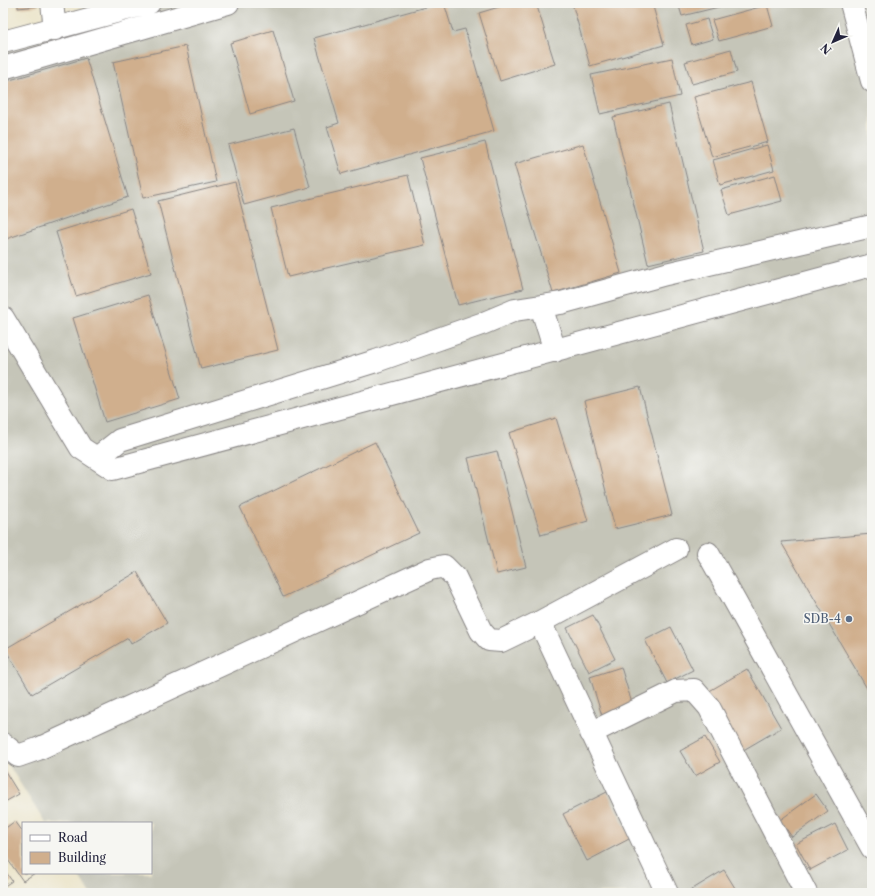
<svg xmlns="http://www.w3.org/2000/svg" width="875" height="896" font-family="'Libre Caslon Text',serif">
<rect width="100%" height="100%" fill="#f6f6f2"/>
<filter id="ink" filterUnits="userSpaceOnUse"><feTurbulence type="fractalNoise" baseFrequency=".025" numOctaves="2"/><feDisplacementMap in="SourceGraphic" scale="8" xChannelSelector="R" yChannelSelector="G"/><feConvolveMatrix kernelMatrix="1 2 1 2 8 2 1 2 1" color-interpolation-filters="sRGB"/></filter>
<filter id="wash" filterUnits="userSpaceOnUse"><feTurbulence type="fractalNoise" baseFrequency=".012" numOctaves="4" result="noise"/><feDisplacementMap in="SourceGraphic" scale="16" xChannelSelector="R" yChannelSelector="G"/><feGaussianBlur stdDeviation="0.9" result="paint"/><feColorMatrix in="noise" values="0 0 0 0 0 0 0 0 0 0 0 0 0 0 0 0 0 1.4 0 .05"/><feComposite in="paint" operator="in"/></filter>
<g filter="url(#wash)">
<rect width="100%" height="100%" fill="#ece5cb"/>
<path fill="#c5c5b8" d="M102 3H872V893H90L77 873H151V823H45L3 756V33Z"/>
<g id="blocks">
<path fill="#d0af8d" d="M18 3H37L38 6 18 8Z
M440 3H444L453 32 465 29 494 131 341 174 327 127 339 123 314 38Z
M512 3H536L555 64 500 81 479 13Z
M572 3H652L664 45 590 66Z
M678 3H731V4L682 16Z
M767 5 773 26 719 41 712 20Z
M707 19 713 39 692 45 686 25Z
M273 30 294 101 250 114 230 43Z
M186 46 216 182 143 198 113 62Z
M731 49 737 72 692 84 685 62Z
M86 58 128 197 3 240V82Z
M672 58 680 96 600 114 591 75Z
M751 82 768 142 712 157 694 97Z
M669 104 704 251 648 264 613 117Z
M294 128 310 187 244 205 228 145Z
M485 142 523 289 458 305 420 158Z
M583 144 621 273 553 293 514 164Z
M767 145 774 170 720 185 713 160Z
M408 175 425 245 288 277 271 208Z
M775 175 782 201 729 215 721 190Z
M235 182 278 350 201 369 158 201Z
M131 209 151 273 76 296 56 232Z
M148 295 180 399 105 422 73 318Z
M640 387 672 515 615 529 584 401Z
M556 418 588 521 541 535 509 433Z
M375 442 419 533 283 597 240 507Z
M497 451 526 567 497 574 468 458Z
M872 534V697L781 542Z
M137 572 167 623 131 644 128 638 32 694 5 649Z
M593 615 615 659 589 672 567 628Z
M671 627 693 670 667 683 645 640Z
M621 667 634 710 603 719 590 677Z
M747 669 781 728 740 752 706 693Z
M705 737 720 762 695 776 680 751Z
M3 768 19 794 3 803Z
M607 792 631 838 587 861 563 814Z
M816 794 828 811 792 837 780 820Z
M15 821 23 832V873H35L23 881 3 853V830Z
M835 824 848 850 810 870 796 844Z
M3 868 12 881 3 887Z
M724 870 738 893H686Z"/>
</g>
</g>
<g filter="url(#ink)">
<use href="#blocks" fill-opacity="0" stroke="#878483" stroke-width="1"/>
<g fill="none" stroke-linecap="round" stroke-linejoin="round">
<defs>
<path id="minor" d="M52 3 55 29
M851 3 872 81
M3 42 149 3
M3 68 228 3
M541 306 555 351
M3 318 81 448 113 469 872 265
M97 458 120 440 376 361 484 323 515 310 561 303 666 274 872 226
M708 553 872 848
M540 622 667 893
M591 733 676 691 694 690 709 707 806 893
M3 744 18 756 38 749 430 569 444 566 455 577 481 631 489 640 501 641 540 622 676 549"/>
</defs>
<use href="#minor" stroke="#878483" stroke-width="24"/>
<use href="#minor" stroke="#fff" stroke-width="22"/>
</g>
</g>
<circle fill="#5c6f8a" stroke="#f6f6f2" stroke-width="1.5" cx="849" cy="619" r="4"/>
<g text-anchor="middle" stroke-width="3" stroke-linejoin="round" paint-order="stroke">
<g font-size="12" fill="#4e5e75" stroke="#f6f6f2" text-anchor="end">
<text x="841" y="623">SDB-4</text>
</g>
</g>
<rect width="875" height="896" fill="none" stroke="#f6f6f2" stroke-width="16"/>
<rect x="22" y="822" width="130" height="52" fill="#f6f6f2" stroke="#a1a1a9"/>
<rect x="30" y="835" width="20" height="6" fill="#ffffff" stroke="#a1a1a9"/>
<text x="58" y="842" font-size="12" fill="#22223b">Road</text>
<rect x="30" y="852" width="20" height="12" fill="#d0af8d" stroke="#a1a1a9"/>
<text x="58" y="862" font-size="12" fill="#22223b">Building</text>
<g transform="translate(833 42) rotate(225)" stroke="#f6f6f2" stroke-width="3" paint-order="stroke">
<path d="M0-3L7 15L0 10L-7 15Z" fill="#22223b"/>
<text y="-6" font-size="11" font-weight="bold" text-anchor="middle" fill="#22223b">N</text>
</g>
</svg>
